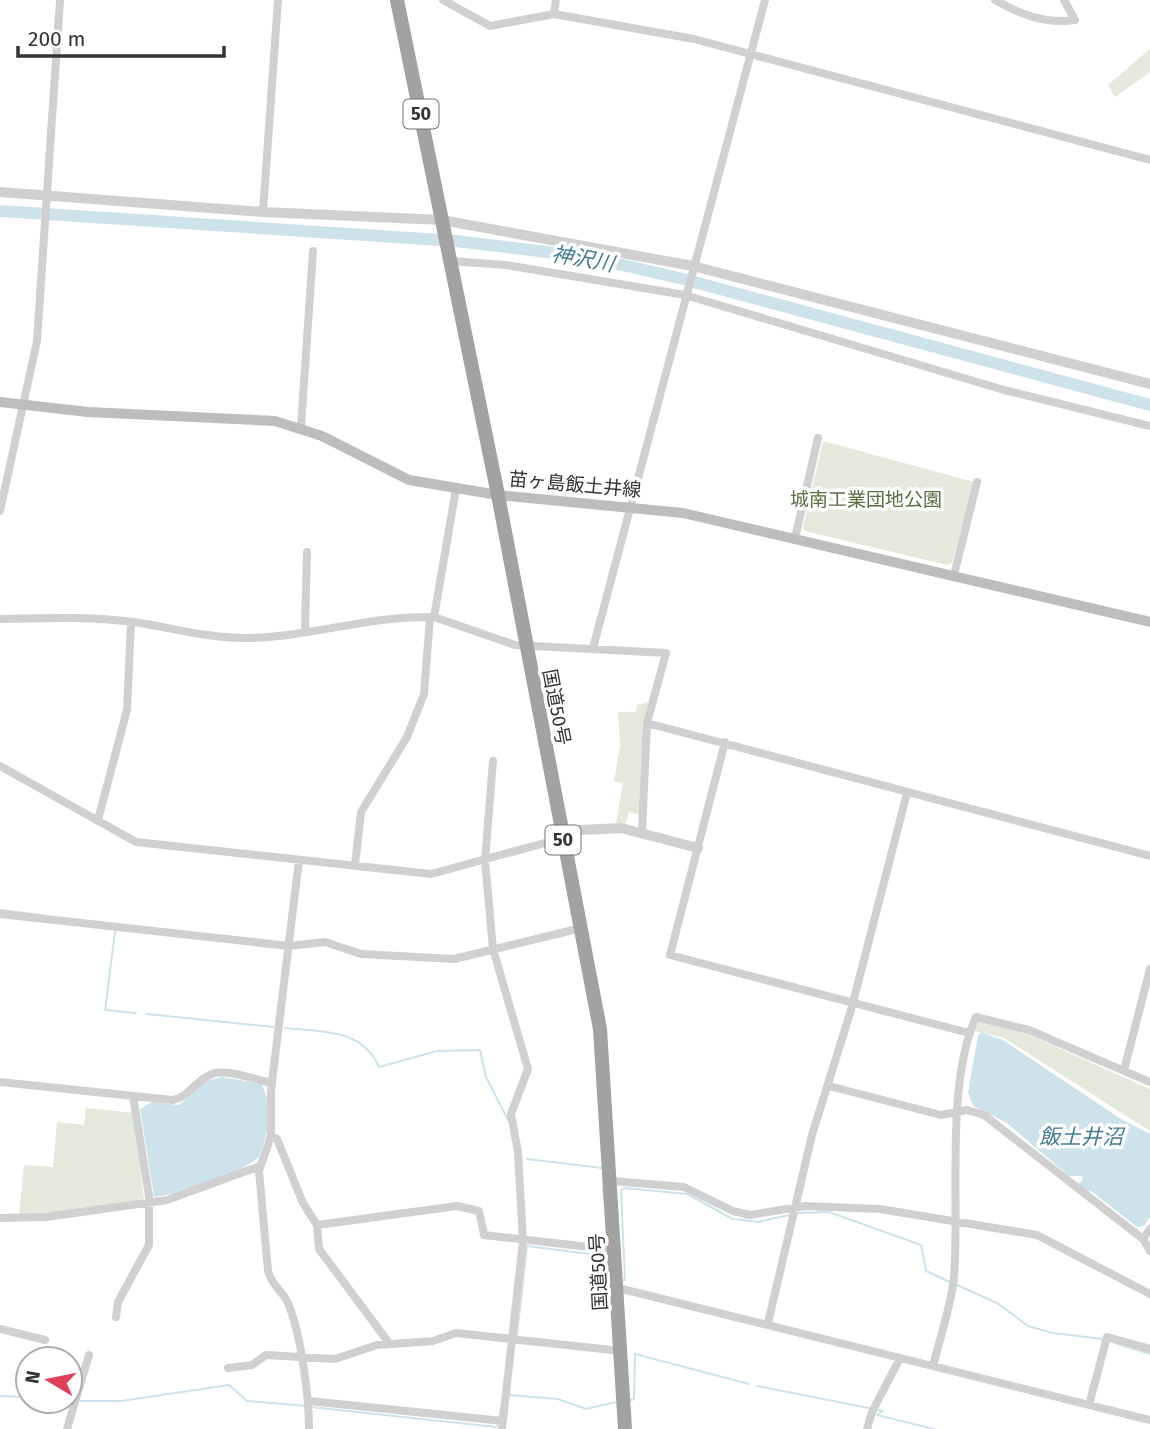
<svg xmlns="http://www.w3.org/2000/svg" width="1150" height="1429" font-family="'Fira Sans','Noto Sans JP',sans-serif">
<rect width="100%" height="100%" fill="#fff"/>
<path fill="#e4e9dc" d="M1150 49V72L1115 97 1108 85Z
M823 441 974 482 952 563 947 565 805 531 803 527Z
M648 702 643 725 641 815 629 812 626 824 616 823 623 783 614 781 620 746 618 712H636L637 705Z
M979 1022 1025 1033 1150 1089V1131L1004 1038 974 1031Z
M86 1108 134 1113 144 1200 46 1215H19L24 1165 53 1167 57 1122 84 1125Z"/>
<path fill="#cde2eb" d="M982 1033 1003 1040 1121 1119 1150 1134V1217L1144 1226 1137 1227 1091 1191 1087 1192 1078 1184 1082 1181V1176H1069L1007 1123 973 1106 968 1093 978 1035Z
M222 1077 261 1084C274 1105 268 1136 259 1157 231 1178 188 1192 154 1197L140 1109 152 1102 179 1105 206 1081Z"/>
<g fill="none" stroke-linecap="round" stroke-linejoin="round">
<path stroke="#cde2eb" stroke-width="2" d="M0 910 41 915
M115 932 105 1010 136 1013
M147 1014 273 1027
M285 1028C321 1032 362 1028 379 1067L437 1051 480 1050 486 1077 508 1120
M527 1159 602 1168
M603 1187 606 1217
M798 1213 829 1212 921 1245 926 1271 952 1283
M623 1280H625L621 1191 624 1188 687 1194 733 1219 758 1222 789 1215
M957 1285 997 1303 1028 1326 1053 1333 1103 1339
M517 1335 527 1246 606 1256 609 1280
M1112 1342 1150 1354
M757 1386 869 1408
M509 1395 558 1399 586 1409 616 1402
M0 1396 28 1397
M81 1401H121L229 1385 247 1401 306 1406
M629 1401 634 1399 635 1354 749 1384
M311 1407 496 1427 499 1424
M878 1410 883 1411 877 1415 934 1429
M499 1419 504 1395"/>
<path stroke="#cde2eb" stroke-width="12" d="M0 211 456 241 588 257 683 279 1150 405"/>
<path stroke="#d0d0d0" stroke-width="8" d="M443 0 490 26 554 14 694 39 1150 160
M995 0C1021 15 1045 24 1075 20L1064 0
M554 14 556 0
M263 212 278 0
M450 261 506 265 685 295 1004 390 1150 426
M301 427 313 251
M0 511 37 341 60 0
M795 538 818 438
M954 575 977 482
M434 617 456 489
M0 619C44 618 89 616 133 622 169 627 207 638 244 638 308 638 370 615 434 617L515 645 666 653 647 723 1150 856
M305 631 307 552
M593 648 765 0
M725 742 670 955 969 1033
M493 761 485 861 493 949 528 1069 511 1114 518 1152 523 1241 502 1429
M0 766 136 842 431 874 563 838
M98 820 127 710 131 622
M642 833 647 723
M299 860 271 1090V1136L259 1171 268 1271C271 1285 282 1290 288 1303 301 1335 309 1395 309 1429
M355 865 361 812 407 737 424 694 430 617
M0 914 289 946 325 942 361 954 454 959 581 928
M1124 1070 1150 969
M0 1082 172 1100C189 1098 198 1077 215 1073 231 1070 256 1080 272 1083
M829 1086 941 1115 967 1110 984 1115 1143 1239 1150 1251
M271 1136 277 1139 303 1203 317 1225 319 1249 389 1343
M612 1181 684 1187 733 1211 750 1215 805 1206 880 1209 1037 1235 1150 1294
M0 1218 46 1217 167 1200 260 1166
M317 1225 457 1206 479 1211 484 1235 616 1250
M1143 1239 1150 1229
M618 1288 1150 1420
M116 1317 118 1302 149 1245V1196L133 1096
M768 1323 812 1135 851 1010 907 793
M0 1329 45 1340
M933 1366C940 1337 951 1307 954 1277 960 1202 945 1085 976 1017L1029 1030 1150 1082
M228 1368 252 1365 266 1355 335 1359 377 1345 433 1341 456 1333 621 1351
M309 1401 503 1421
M1089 1405 1107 1337 1150 1349
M67 1429 89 1355
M867 1429 872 1412 900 1358"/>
<path stroke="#d0d0d0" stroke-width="10" d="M0 192 263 212 442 220 693 266 1150 384
M561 831 621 828 698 848"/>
<path stroke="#bdbdbd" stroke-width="10" d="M0 402 88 412 275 421 322 436 409 480 498 495 683 513 1150 622"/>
<path stroke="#a2a2a2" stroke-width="14" d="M397 0 498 495 600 1029 625 1429"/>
</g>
<g text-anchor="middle" stroke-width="7" stroke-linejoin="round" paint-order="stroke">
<g fill="#fff" stroke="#707070" stroke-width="2">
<rect x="403.5" y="99.5" width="35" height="29" rx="5"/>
<rect x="545.5" y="825.5" width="35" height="29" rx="5"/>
</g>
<g font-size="18" font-weight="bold" fill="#333">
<text x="421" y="120">50</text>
<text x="563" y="846">50</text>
</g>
<g font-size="19" fill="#333" stroke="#fff">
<text transform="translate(575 484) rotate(5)" y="7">苗ヶ島飯土井線</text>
<text transform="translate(557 707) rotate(79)" y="7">国道50号</text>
<text transform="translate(598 1272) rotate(-93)" y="7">国道50号</text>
</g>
<g font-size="19" fill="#5a6e41" stroke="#fff">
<text x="866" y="506">城南工業団地公園</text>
</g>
<g font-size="21" font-style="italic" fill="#437b93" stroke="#fff">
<text transform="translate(583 259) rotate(10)" y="7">神沢川</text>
<text x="1081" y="1144">飯土井沼</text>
</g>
</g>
<g transform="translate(49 1380) rotate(280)"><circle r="33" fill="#ffffff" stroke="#adadad" stroke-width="2"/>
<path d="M0-5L12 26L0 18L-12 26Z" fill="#df405a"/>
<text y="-10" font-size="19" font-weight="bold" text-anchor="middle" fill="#333333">N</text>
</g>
<path d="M18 46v10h206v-10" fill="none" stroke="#333333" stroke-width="3.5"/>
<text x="28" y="46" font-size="21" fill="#333333" stroke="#ffffff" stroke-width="5" paint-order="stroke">200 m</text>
</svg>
